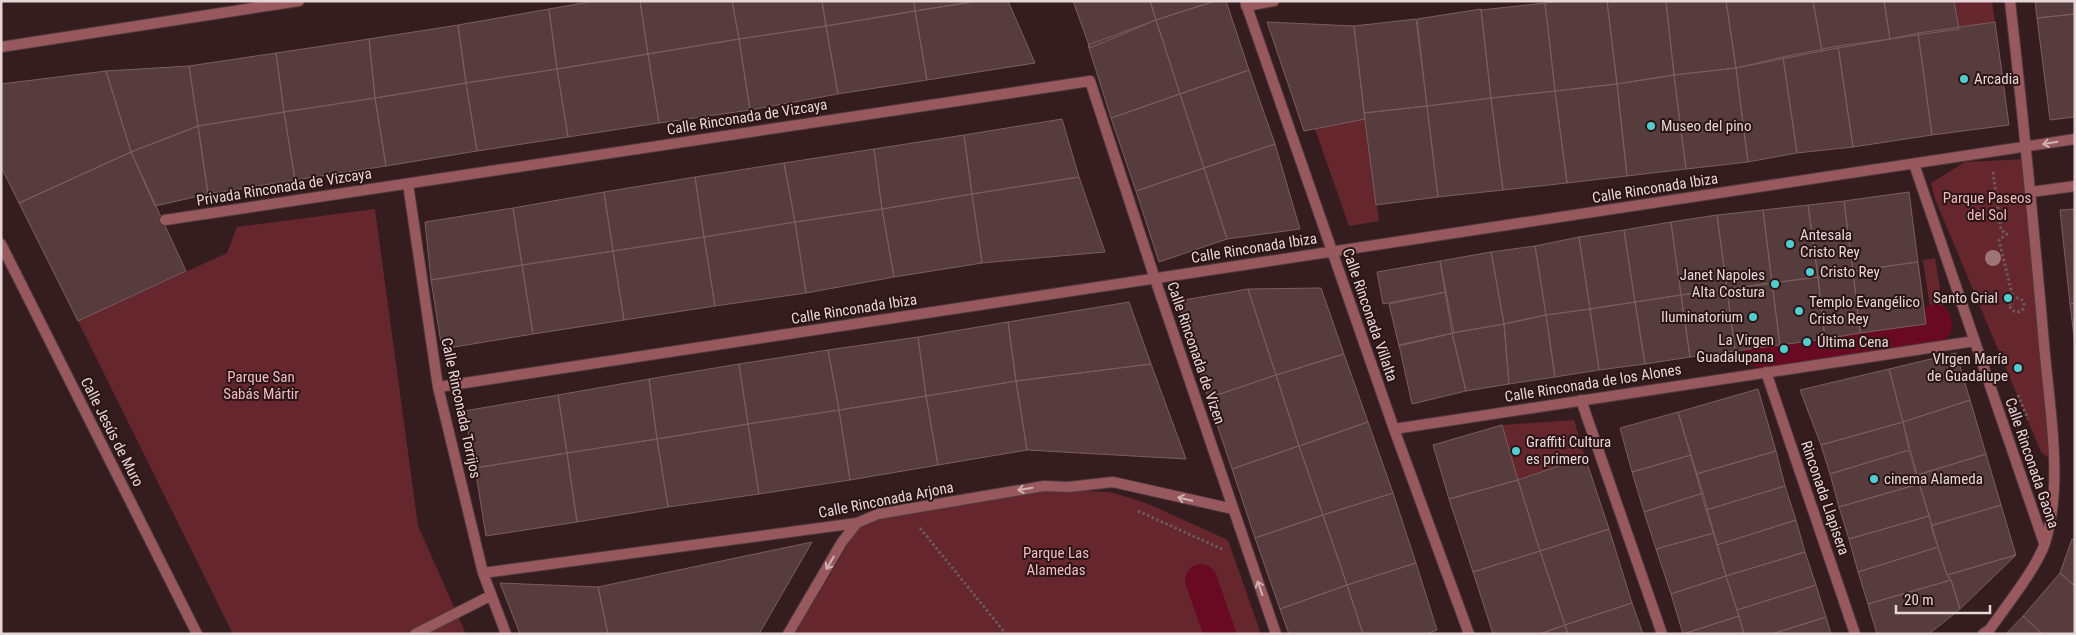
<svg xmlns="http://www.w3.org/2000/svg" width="2076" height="635" font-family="'Roboto Condensed',sans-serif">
<rect width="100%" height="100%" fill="#351d1f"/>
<path fill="#65262e" d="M1954 1H1992L1995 22 1959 29Z
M1365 119 1379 221 1349 226 1315 129Z
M2027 159 2052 456 2047 457 2041 452 1935 199 1931 183 1965 162Z
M375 209 418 526 466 634H233L78 321 227 253 237 227Z
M1935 258 1945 319 1932 321 1923 260Z
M1574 420 1585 457 1518 480 1502 425Z
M1041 489 1110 492 1146 503 1228 540 1261 634H795L860 524 879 515Z"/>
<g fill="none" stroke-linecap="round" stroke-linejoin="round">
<path stroke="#6a0a22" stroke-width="32" d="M1760 348 1761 352 1936 326 1935 320
M1201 580 1220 634"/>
</g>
<path fill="#573c3e" stroke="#7a5d5f" d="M594 1H640L648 54 557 69 549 9Z
M640 1H732L739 39 648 54Z
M732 1H822L826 26 739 39Z
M822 1H914L915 11 826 26Z
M914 1H978L915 11Z
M978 1H1008L1035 63 927 80 915 11Z
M1073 1H1150L1156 20 1090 48Z
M1150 1H1215L1156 20Z
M1215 1H1226L1249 70 1180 94 1156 20Z
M1560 1H1607L1617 84 1555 91 1545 3Z
M1607 1H1666L1674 75 1617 84Z
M1666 1H1726L1736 68 1674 75Z
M1726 1H1813L1822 51 1736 68Z
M1813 1H1884L1890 39 1822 51Z
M1884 1H1954L1959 29 1890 39Z
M2035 1H2075V14L2037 18Z
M1545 3 1555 91 1491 98 1481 10Z
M549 9 557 69 466 83 458 25Z
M1481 9 1491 98 1427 106 1417 19Z
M915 11 927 80 838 94 826 26Z
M2075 14V117L2050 120 2037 18Z
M1416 19 1427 106 1364 113 1354 26Z
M1156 20 1180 94 1111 118 1088 45Z
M1267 22 1354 26 1365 119 1304 131Z
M1995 22 2009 125 1932 135 1918 33Z
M458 25 466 83 375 98 369 39Z
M826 26 838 94 750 110 739 39Z
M1918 33 1932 135 1853 147 1838 46 1890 39Z
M369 39 375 98 284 112 276 53Z
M739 39 750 110 659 123 648 54Z
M1838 46 1853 147 1797 153 1783 57Z
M276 53 284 112 198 126 189 66Z
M648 54 659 123 568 137 557 69Z
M1783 57 1797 153 1748 162 1736 68Z
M189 66 198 126 131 152 106 71Z
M1736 68 1748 162 1686 169 1674 75Z
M557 69 568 137 477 151 466 83Z
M1249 70 1275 144 1204 168 1180 94Z
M106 71 131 152 19 203 1 167V84Z
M1674 75 1686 169 1627 176 1617 84Z
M466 83 477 151 386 166 375 98Z
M1617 84 1627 176 1567 183 1555 91Z
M1555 91 1567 183 1503 190 1491 98Z
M1180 94 1204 168 1136 191 1111 118Z
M375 98 386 166 295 180 284 112Z
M1491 98 1503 190 1438 197 1427 106Z
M1427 106 1438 197 1376 205 1364 113Z
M284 112 295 180 208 194 198 126Z
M1062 119 1079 177 972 194 964 135Z
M198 126 208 194 155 206 131 152Z
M964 135 972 194 882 209 874 149Z
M1275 144 1300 229 1227 239 1204 168Z
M874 149 882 209 795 222 784 163Z
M131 152 186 271 78 321 19 203Z
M784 163 795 222 704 237 695 177Z
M1204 168 1227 239 1159 262 1136 191Z
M695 177 704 237 613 251 604 192Z
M1079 177 1105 252 982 263 972 194Z
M604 192 613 251 522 265 513 208Z
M1909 192 1918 262 1853 271 1844 201Z
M972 194 982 263 894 277 882 209Z
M1844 201 1853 271 1818 277 1808 205Z
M1808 205 1818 277 1772 283 1763 210Z
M513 208 522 265 431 280 425 222Z
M882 209 894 277 806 293 795 222Z
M2075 209V303L2070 304 2060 210Z
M1763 210 1772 283 1727 289 1717 215Z
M1717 215 1727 289 1681 295 1671 222Z
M795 222 806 293 715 306 704 237Z
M1671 222 1681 295 1635 302 1624 230Z
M1624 230 1635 302 1590 309 1579 237Z
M704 237 715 306 624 320 613 251Z
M1579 237 1590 309 1546 315 1535 246Z
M1535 246 1546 315 1504 324 1491 252Z
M613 251 624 320 533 334 522 265Z
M1491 252 1504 324 1452 333 1440 261Z
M1440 261 1446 292 1383 304 1377 272Z
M1918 262 1926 324 1860 333 1853 271Z
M522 265 533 334 442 349 431 280Z
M1853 271 1860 333 1825 339 1818 277Z
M1818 277 1825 339 1780 345 1772 283Z
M1772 283 1780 345 1735 351 1727 289Z
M1321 288 1344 354 1276 375 1248 289Z
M1248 289 1276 375 1208 398 1178 301Z
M1727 289 1735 351 1690 357 1681 295Z
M1446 292 1454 333 1399 346 1389 304Z
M1681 295 1690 357 1645 364 1635 302Z
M1129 302 1151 364 1016 381 1008 322Z
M1635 302 1645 364 1599 370 1590 309Z
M2075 303V345L2070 304Z
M1590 309 1599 370 1555 377 1546 315Z
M1546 315 1555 377 1509 384 1504 324Z
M1008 322 1016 381 926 396 918 337Z
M1504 324 1509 384 1466 391 1452 333Z
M1452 333 1466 391 1412 404 1399 345Z
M918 337 926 396 839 410 828 350Z
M828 350 839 410 748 424 739 364Z
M1956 353 1970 400 1903 422 1889 369Z
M1344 354 1368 422 1299 446 1276 375Z
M739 364 748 424 657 439 649 379Z
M1151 364 1186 459 1027 450 1016 381Z
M1889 369 1903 422 1821 445 1800 390Z
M1276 375 1299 446 1232 469 1208 398Z
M649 379 657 439 567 453 558 395Z
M1016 381 1027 450 938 465 926 396Z
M1758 389 1776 451 1696 474 1678 412Z
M558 395 567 453 475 468 464 411Z
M926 396 938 465 850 480 839 410Z
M1970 400 1986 454 1917 475 1903 422Z
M839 410 850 480 759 494 748 424Z
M1678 412 1691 455 1632 472 1620 428Z
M1368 422 1393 493 1323 515 1299 446Z
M1903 422 1909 450 1830 474 1821 445Z
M748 424 759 494 668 507 657 439Z
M1502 425 1518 480 1449 499 1433 445Z
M657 439 668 507 577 522 567 453Z
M1299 446 1323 515 1255 538 1232 469Z
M1909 450 1919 484 1839 507 1830 474Z
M1776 451 1785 486 1706 510 1696 474Z
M567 453 577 522 486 536 475 468Z
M1986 454 2001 505 1932 525 1917 475Z
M1691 455 1703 493 1644 512 1632 472Z
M1585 457 1609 529 1540 551 1518 480Z
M1518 480 1540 551 1473 572 1449 499Z
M1919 484 1929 516 1849 539 1839 507Z
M1785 486 1796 520 1717 545 1706 510Z
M1393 493 1416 563 1347 585 1323 515Z
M1703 493 1714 533 1656 549 1644 512Z
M2001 505 2016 555 1947 575 1931 526Z
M1323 515 1347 585 1280 609 1255 538Z
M1929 516 1938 547 1858 572 1849 539Z
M1796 520 1805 552 1726 576 1717 545Z
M1609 529 1632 603 1565 625 1540 551Z
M1714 533 1726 576 1671 594 1656 549Z
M2072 539 2075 540V586L2060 573Z
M812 542 759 634H608L598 587Z
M1938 547 1947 575 1951 580 1868 604 1858 572Z
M1540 551 1565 625 1540 634H1493L1473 572Z
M1805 552 1816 585 1737 610 1726 576Z
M2016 555 1960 609 1951 580 1947 575Z
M1416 563 1437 630 1426 634H1363L1347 585Z
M2060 573 2075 586V634H2042L2023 616Z
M1726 576 1739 616 1683 634 1671 594Z
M1951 580 1960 609 1929 634H1877L1868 604Z
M500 583 598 587 608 634H520Z
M1347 585 1363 634H1289L1280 609Z
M1816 585 1826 617 1772 634H1744L1737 610Z
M1632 603 1643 634H1568L1565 625Z
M1739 616 1744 634H1683Z
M2023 616 2042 634H2006Z
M1826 617 1831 634H1772Z
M1565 625 1568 634H1540Z"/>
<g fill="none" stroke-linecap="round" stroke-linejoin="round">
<defs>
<path id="minor" d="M1245 1 1394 429 1469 634
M1246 6 1274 1
M1 47 299 1
M1914 164 2044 543
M408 184 438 387 483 573 506 634
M2031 192 2075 186
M165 220 1090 81 1155 279 1276 634
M1 244 197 634
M1766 372 1855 634
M438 387 2075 139
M1581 400 1662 634
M1394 429 1975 341
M483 573 857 523 878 514 1044 486 1068 487 1113 482 1233 509
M415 634 490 596
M788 634 842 542 857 523
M1983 634 1990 629C2006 606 2036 569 2045 543 2064 483 2049 406 2044 344 2034 229 2023 115 2010 1"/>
</defs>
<use href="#minor" stroke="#513b3c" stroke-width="12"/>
<path stroke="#6e585a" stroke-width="3" stroke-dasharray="2.5 2.5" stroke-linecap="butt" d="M1993 172 2001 230 2007 234 1999 240 2013 298
M2010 305a7 7 0 1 1 14 0a7 7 0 1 1-14 0Z
M2018 395 2028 419
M1138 511 1224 550
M920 528 1006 634"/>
<use href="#minor" stroke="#98595e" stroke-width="10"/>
</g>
<circle fill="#9d7477" cx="1993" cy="258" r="8"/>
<defs><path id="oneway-shaft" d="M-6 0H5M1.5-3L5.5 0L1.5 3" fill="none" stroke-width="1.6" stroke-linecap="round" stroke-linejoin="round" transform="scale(1.25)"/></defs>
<g stroke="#cfb0b3">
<use href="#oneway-shaft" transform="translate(2050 143) rotate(171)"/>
<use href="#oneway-shaft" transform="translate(1025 489) rotate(170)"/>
<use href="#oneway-shaft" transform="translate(1185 499) rotate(-167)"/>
<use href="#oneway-shaft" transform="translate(830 563) rotate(120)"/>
<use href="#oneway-shaft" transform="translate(1260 588) rotate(-109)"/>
</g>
<g fill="#52cdcd" stroke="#2b1416" stroke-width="2">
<circle cx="1964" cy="79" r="5"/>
<circle cx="1651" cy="126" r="5"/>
<circle cx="1790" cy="244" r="5"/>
<circle cx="1810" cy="272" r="5"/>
<circle cx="1775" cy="284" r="5"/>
<circle cx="2008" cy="298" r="5"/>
<circle cx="1799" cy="311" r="5"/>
<circle cx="1753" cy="317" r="5"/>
<circle cx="1807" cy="342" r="5"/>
<circle cx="1784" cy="349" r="5"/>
<circle cx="2018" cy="368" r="5"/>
<circle cx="1516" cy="451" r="5"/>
<circle cx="1874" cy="479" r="5"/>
</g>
<g text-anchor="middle" stroke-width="4" stroke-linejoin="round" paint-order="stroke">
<g font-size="15" fill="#e7d6d7" stroke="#2b1416" text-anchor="start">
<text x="1974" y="84">Arcadia</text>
<text x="1661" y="131">Museo del pino</text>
<text x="1800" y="240">Antesala<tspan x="1800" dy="17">Cristo Rey</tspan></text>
<text x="1820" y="277">Cristo Rey</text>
<text x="1765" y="280" text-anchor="end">Janet Napoles<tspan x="1765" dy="17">Alta Costura</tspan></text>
<text x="1998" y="303" text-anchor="end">Santo Grial</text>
<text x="1809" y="307">Templo Evangélico<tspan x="1809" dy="17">Cristo Rey</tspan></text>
<text x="1743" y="322" text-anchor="end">Iluminatorium</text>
<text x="1774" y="345" text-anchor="end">La Virgen<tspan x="1774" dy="17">Guadalupana</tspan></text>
<text x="1817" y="347">Última Cena</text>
<text x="2008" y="364" text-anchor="end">VIrgen María<tspan x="2008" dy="17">de Guadalupe</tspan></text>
<text x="1526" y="447">Graffiti Cultura<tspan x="1526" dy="17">es primero</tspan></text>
<text x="1884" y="484">cinema Alameda</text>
</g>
<g font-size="15" fill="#e7d6d7" stroke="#2b1416">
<text transform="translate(747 117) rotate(-9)" y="5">Calle Rinconada de Vizcaya</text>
<text transform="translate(284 187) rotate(-9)" y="5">Privada Rinconada de Vizcaya</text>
<text transform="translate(1655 188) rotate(-9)" y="5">Calle Rinconada Ibiza</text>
<text transform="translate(1254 248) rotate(-9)" y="5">Calle Rinconada Ibiza</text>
<text transform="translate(854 309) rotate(-9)" y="5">Calle Rinconada Ibiza</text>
<text transform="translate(1370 315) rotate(71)" y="5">Calle Rinconada Villalta</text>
<text transform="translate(1196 353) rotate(71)" y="5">Calle Rinconada de Vizen</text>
<text transform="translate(1593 383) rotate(-9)" y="5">Calle Rinconada de los Alones</text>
<text transform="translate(461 408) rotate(78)" y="5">Calle Rinconada Torrijos</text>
<text transform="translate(112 432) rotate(63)" y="5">Calle Jesús de Muro</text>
<text transform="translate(2032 463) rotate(71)" y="5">Calle Rinconada Gaona</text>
<text transform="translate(1825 498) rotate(71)" y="5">Rinconada Llapisera</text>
<text transform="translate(886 500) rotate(-11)" y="5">Calle Rinconada Arjona</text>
</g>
<g font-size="15" fill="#f2bcbf" stroke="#2b1416">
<text x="1987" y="203">Parque Paseos<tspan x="1987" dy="17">del Sol</tspan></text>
<text x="261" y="382">Parque San<tspan x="261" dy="17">Sabás Mártir</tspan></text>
<text x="1056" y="558">Parque Las<tspan x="1056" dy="17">Alamedas</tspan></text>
</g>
</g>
<rect width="2076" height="635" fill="none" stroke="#e7d6d7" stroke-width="5"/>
<path d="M1896 605v8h94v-8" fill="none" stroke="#e7d6d7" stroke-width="2.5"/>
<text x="1904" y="605" font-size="15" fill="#e7d6d7" stroke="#2b1416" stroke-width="4" paint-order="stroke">20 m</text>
</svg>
